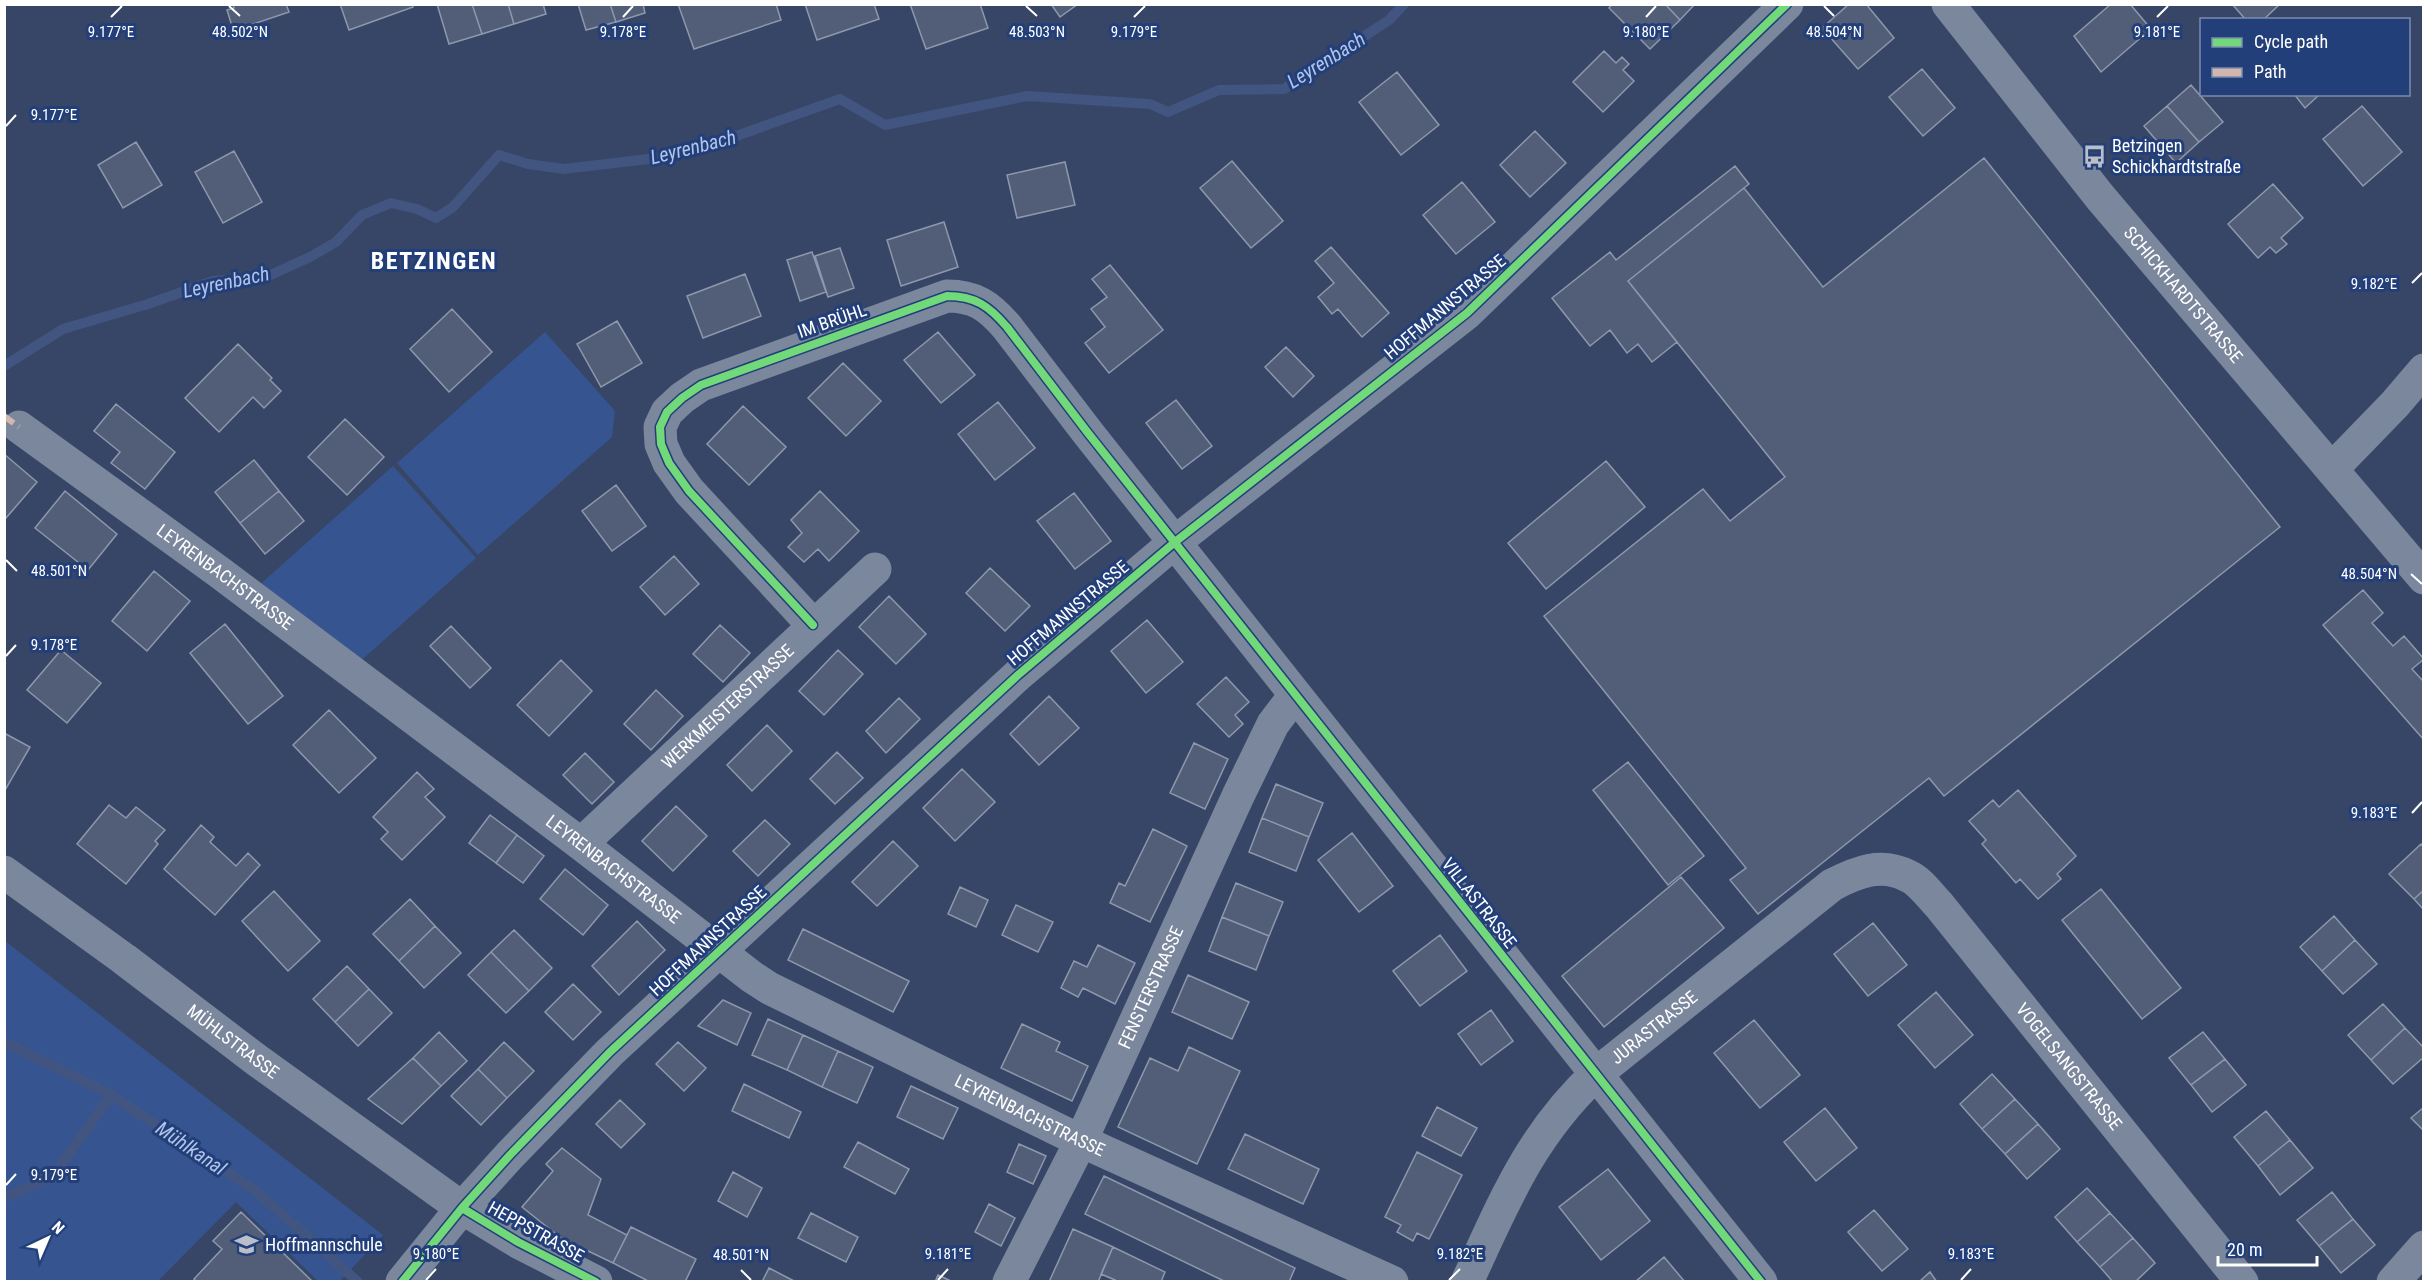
<svg xmlns="http://www.w3.org/2000/svg" width="2428" height="1286" font-family="'Roboto Condensed',sans-serif">
<rect width="100%" height="100%" fill="#374666"/>
<path fill="#365590" d="M545 332 615 411 612 437 478 555 397 463Z
M393 466 476 558 356 665 257 587Z
M5 941 383 1235 340 1281H318L236 1202 158 1281H5Z"/>
<g fill="none" stroke-linecap="round" stroke-linejoin="round">
<path stroke="#425580" stroke-width="10" d="M4 366 63 329 148 304 213 281 266 277 310 257 336 242 362 215 391 203 417 209 436 218 453 207 499 155 528 164 564 169 657 158 725 140 840 99 885 125 1027 96 1150 104 1168 112 1219 90 1284 89 1389 20 1404 4
M4 1042 111 1095 256 1191 358 1282
M4 1198 53 1176 111 1095"/>
</g>
<path fill="#525e78" stroke="#8e98ac" stroke-width="1.5" d="M233 4H286L289 12 250 25 253 33 236 39 227 10 234 8Z
M340 4H412L413 7 349 30Z
M437 4H472L482 34 449 44Z
M472 4H508L514 24 482 34Z
M508 4H543L546 14 514 24Z
M578 4H610L616 22 586 30Z
M610 4H643L645 13 616 22Z
M678 4H776L781 20 694 49Z
M805 4H874L879 19 817 40Z
M910 4H980L988 28 926 49Z
M1051 4H1078L1060 17Z
M1612 4H1665L1680 20 1650 49 1609 8Z
M1665 4H1695L1680 20Z
M1849 4H1866L1894 38 1858 69 1822 28Z
M2111 4H2130L2151 29 2101 72 2074 36Z
M2232 4H2280L2263 20H2246Z
M1604 51 1616 63 1622 57 1629 64 1623 70 1634 81 1603 112 1573 82Z
M1922 69 1955 108 1923 136 1889 97Z
M1397 72 1439 125 1401 155 1359 102Z
M2191 85 2223 122 2199 142 2167 106Z
M2294 94H2320L2305 108Z
M2167 106 2199 142 2176 163 2144 126Z
M2362 106 2402 152 2363 186 2323 139Z
M1535 131 1566 163 1530 197 1500 165Z
M136 142 162 185 123 208 98 165Z
M234 151 262 202 223 223 195 172Z
M1984 158 2280 527 1944 796 1929 778 1758 914 1730 880 1746 868 1544 616 1703 489 1730 521 1785 477 1628 281 1744 188 1823 287Z
M1232 161 1283 221 1251 248 1200 188Z
M1065 162 1075 205 1017 218 1007 175Z
M1735 166 1749 184 1628 281 1677 342 1652 362 1638 344 1627 353 1610 330 1590 346 1552 298 1610 252 1616 260Z
M1462 182 1495 222 1456 254 1423 215Z
M2273 184 2303 218 2281 238 2287 244 2276 253 2270 247 2258 258 2228 224Z
M944 222 958 267 901 286 887 240Z
M1331 247 1389 313 1362 337 1338 309 1332 314 1318 297 1334 283 1315 261Z
M840 248 854 288 828 297 815 256Z
M812 252 826 292 800 301 787 260Z
M1110 265 1163 330 1109 373 1085 343 1105 327 1091 309 1107 297 1092 279Z
M745 274 761 316 703 338 687 296Z
M452 309 492 352 449 392 410 349Z
M617 321 642 363 601 387 577 344Z
M938 332 975 375 941 403 904 360Z
M238 344 272 378 270 380 281 391 264 408 253 397 219 432 185 398Z
M1286 347 1314 376 1293 397 1265 367Z
M843 363 881 401 846 436 808 398Z
M1176 400 1212 446 1182 469 1146 423Z
M998 402 1035 448 995 480 958 434Z
M116 404 175 452 145 489 111 463 120 452 94 431Z
M743 406 786 447 749 485 707 444Z
M345 419 384 457 347 495 308 457Z
M4 454 37 482 6 518 4 517Z
M254 460 279 491 240 523 215 492Z
M1606 461 1645 507 1546 589 1508 543Z
M616 485 646 526 612 551 582 511Z
M65 491 117 534 88 570 35 528Z
M279 491 304 521 265 554 240 523Z
M820 491 859 531 829 561 818 549 804 562 788 547 802 533 791 520Z
M1074 493 1111 541 1075 569 1037 521Z
M674 556 699 584 665 615 640 587Z
M990 568 1030 606 1005 631 966 593Z
M154 571 190 601 147 651 112 621Z
M2363 590 2383 613 2372 623 2393 646 2404 636 2424 659 2412 669 2424 682V740L2323 625Z
M889 596 926 634 896 664 859 627Z
M1147 620 1183 662 1146 693 1111 651Z
M225 624 283 696 248 724 190 653Z
M720 625 750 653 723 682 693 654Z
M451 626 491 668 470 688 430 646Z
M61 650 101 683 67 723 27 690Z
M838 650 863 674 824 715 799 691Z
M561 660 592 691 549 736 517 705Z
M1226 677 1249 702 1235 715 1243 724 1229 737 1197 704Z
M656 690 683 716 651 750 624 724Z
M1049 696 1079 728 1039 765 1010 734Z
M899 698 920 719 886 753 866 731Z
M329 710 376 758 339 793 293 745Z
M767 725 792 751 752 791 727 765Z
M4 733 30 747 4 792Z
M1194 743 1228 759 1205 809 1170 793Z
M837 752 863 778 835 804 810 779Z
M585 753 614 782 592 804 563 775Z
M1628 762 1704 856 1668 885 1593 790Z
M962 769 995 802 955 841 923 808Z
M417 772 434 789 425 797 445 817 402 860 381 839 388 832 373 817Z
M1276 784 1323 803 1309 837 1262 818Z
M2018 790 2076 856 2057 874 2061 879 2038 899 2020 879 2016 883 1982 844 1986 840 1969 821 1993 800 1999 807Z
M109 805 126 818 136 807 165 830 155 841 158 844 126 884 77 844Z
M676 806 707 836 673 871 642 841Z
M490 815 517 835 496 863 469 843Z
M1262 818 1309 837 1296 871 1249 852Z
M765 820 790 844 758 876 733 851Z
M201 825 214 837 210 842 236 866 248 853 260 865 215 915 164 869Z
M1153 829 1187 846 1150 922 1110 903 1119 883 1125 886Z
M1352 833 1393 886 1359 912 1318 860Z
M517 835 544 856 523 883 496 863Z
M893 841 918 866 877 906 852 882Z
M2421 844 2424 847V890L2414 899 2389 874Z
M565 869 608 905 583 935 540 899Z
M1681 877 1724 928 1604 1027 1562 976Z
M1236 883 1283 902 1269 936 1222 917Z
M960 887 988 900 976 927 948 914Z
M2101 889 2181 988 2142 1019 2062 920Z
M2424 890V910L2414 899Z
M274 891 320 941 288 971 242 921Z
M410 899 435 926 399 961 373 934Z
M1016 905 1053 922 1038 952 1002 935Z
M2334 916 2355 940 2322 971 2300 947Z
M1222 917 1269 936 1256 970 1209 951Z
M637 921 665 950 619 995 592 966Z
M1873 923 1907 965 1868 996 1834 954Z
M435 926 461 953 424 988 399 961Z
M803 929 909 981 893 1012 788 960Z
M514 930 552 968 529 991 491 952Z
M1440 935 1467 971 1420 1006 1393 971Z
M2355 940 2377 964 2343 994 2322 971Z
M1098 945 1135 963 1115 1004 1083 988 1078 997 1061 988 1074 961 1087 967Z
M491 952 529 991 506 1013 468 975Z
M347 966 369 989 335 1022 313 999Z
M1188 975 1249 1002 1232 1039 1172 1012Z
M573 984 601 1012 573 1040 545 1012Z
M369 989 392 1013 358 1046 335 1022Z
M1936 992 1973 1035 1935 1068 1898 1025Z
M723 1000 751 1013 737 1045 698 1026Z
M2383 1004 2405 1028 2371 1060 2348 1035Z
M1491 1010 1513 1041 1481 1065 1458 1034Z
M768 1019 803 1035 787 1070 752 1055Z
M1754 1020 1800 1075 1760 1108 1714 1053Z
M1022 1024 1060 1042 1056 1051 1088 1066 1072 1101 1001 1068Z
M2405 1028 2424 1048V1057L2393 1084 2371 1060Z
M439 1032 467 1061 441 1086 413 1058Z
M2203 1032 2225 1059 2191 1085 2169 1058Z
M803 1035 838 1051 822 1087 787 1070Z
M504 1042 534 1071 507 1098 478 1069Z
M678 1042 706 1068 684 1091 656 1064Z
M1189 1047 1240 1071 1197 1164 1118 1127 1150 1058 1178 1071Z
M838 1051 873 1067 857 1103 822 1087Z
M413 1058 441 1086 402 1124 368 1099Z
M2225 1059 2246 1085 2212 1112 2191 1085Z
M478 1069 507 1098 481 1125 451 1096Z
M1992 1074 2015 1099 1982 1129 1960 1104Z
M744 1084 801 1112 789 1138 732 1111Z
M911 1086 958 1108 943 1139 897 1117Z
M2015 1099 2038 1124 2005 1154 1982 1129Z
M620 1100 645 1124 621 1148 596 1124Z
M1437 1107 1477 1128 1461 1156 1422 1136Z
M2424 1107V1131L2411 1118Z
M1825 1108 1857 1148 1816 1181 1784 1142Z
M2266 1111 2290 1140 2258 1166 2234 1137Z
M2038 1124 2060 1149 2027 1179 2005 1154Z
M1245 1134 1319 1169 1303 1204 1228 1169Z
M2290 1140 2313 1168 2280 1195 2258 1166Z
M858 1142 909 1169 895 1194 844 1167Z
M1019 1144 1046 1156 1033 1184 1007 1172Z
M562 1148 601 1179 588 1215 627 1235 613 1263 561 1238 522 1207 553 1171 546 1164Z
M1417 1152 1462 1175 1429 1239 1417 1233 1413 1241 1397 1232 1401 1225 1385 1217Z
M1608 1169 1650 1221 1601 1260 1559 1207Z
M733 1172 762 1188 747 1217 718 1201Z
M1104 1176 1295 1268 1289 1282H1226L1085 1214Z
M2087 1188 2110 1213 2077 1242 2055 1217Z
M2332 1192 2353 1219 2319 1246 2297 1220Z
M989 1204 1015 1218 1001 1246 975 1232Z
M1874 1210 1908 1249 1882 1271 1848 1232Z
M241 1212 313 1282H197L194 1279 222 1249 213 1241Z
M811 1213 858 1237 846 1262 798 1238Z
M2110 1213 2133 1238 2100 1267 2077 1242Z
M2353 1219 2375 1245 2341 1273 2319 1246Z
M631 1227 696 1259 685 1282H650L613 1263Z
M1073 1229 1113 1247 1098 1282H1049Z
M2133 1238 2155 1263 2135 1282H2113L2100 1267Z
M1113 1247 1165 1272 1161 1282H1114L1115 1280 1101 1274Z
M1664 1257 1685 1282H1635Z
M769 1268 796 1282H762Z
M1930 1272 1937 1282H1919Z
M938 1275 953 1282H935Z"/>
<g fill="none" stroke-linecap="round" stroke-linejoin="round">
<g stroke="#7b879d" stroke-width="33">
<path id="s1" d="M1948 4 2100 197 2424 578"/>
<path id="s2" d="M19 427 219 572 581 844 752 977 769 988 1081 1141 1392 1282"/>
<path d="M2332 469 2395 404 2424 370"/>
<path d="M813 625 689 491 669 463 661 444 660 427 667 412 682 398 701 385 947 296C975 296 989 306 1007 327L1088 433 1761 1282"/>
<path id="s3" d="M581 844 875 569"/>
<path d="M402 1282 462 1208"/>
<path id="s4" d="M1009 1282 1081 1141 1238 796 1273 724 1295 695"/>
<path id="s5" d="M1467 1282C1504 1202 1530 1136 1596 1074L1832 885C1857 872 1881 862 1908 876 1920 881 1930 896 1939 905L2242 1282"/>
<path d="M2393 1282 2424 1247"/>
</g>
<g stroke="#7b879d" stroke-width="33">
<path id="s6" d="M4 872 124 959 258 1061 462 1208 518 1242 596 1282"/>
<path d="M462 1208 510 1155 610 1052 1018 675 1175 542 1467 313 1787 4"/>
</g>
<path stroke="#d1b7ad" stroke-width="6" stroke-dasharray="12 6" stroke-linecap="butt" d="M4 416 19 427"/>
<defs>
<path id="cycleway" d="M813 625 689 491 669 463 661 444 660 427 667 412 682 398 701 385 947 296C975 296 989 306 1007 327L1088 433 1761 1282
M462 1208 518 1242 596 1282
M402 1282 462 1208 510 1155 610 1052 1018 675 1175 542 1467 313 1787 4"/>
</defs>
<use href="#cycleway" stroke="#233f7a" stroke-width="11"/>
<use href="#cycleway" stroke="#71d979" stroke-width="8"/>
</g>
<path fill="none" stroke="#fff" stroke-width="2" d="M229 6 240 16M1026 6 1037 16M1824 6 1834 16M111 17 122 6M623 17 633 6M1134 17 1145 6M1646 17 1656 6M2157 17 2168 6M6 126 16 115M2412 283 2422 273M6 560 17 571M2411 574 2422 584M6 656 16 645M2412 813 2422 802M6 1185 16 1174M741 1270 751 1280M426 1280 436 1269M938 1280 948 1269M1449 1280 1460 1269M1961 1280 1971 1269"/>
<defs>
<symbol id="bus-bare" viewBox="-9 -9 18 18"><path d="M-5-6H5V4H4V6H2V4H-2V6H-4V4H-5ZM-3.5-4V0h7V-4ZM-3.5 1.2v1.5H-2V1.2ZM2 1.2v1.5H3.5V1.2Z" fill="#b9bec9" stroke="#233f7a" stroke-width="2.5" paint-order="stroke"/></symbol>
<symbol id="school-bare" viewBox="-9 -9 18 18"><path d="M0-5L7-2L0 1L-7-2ZM-4 1L0 2.5L4 1V4Q0 6-4 4Z" fill="#b9bec9" stroke="#233f7a" stroke-width="2.5" paint-order="stroke"/></symbol>
</defs>
<g fill-rule="evenodd">
<use href="#bus-bare" x="2078" y="140" width="33" height="33"/>
<use href="#school-bare" x="230" y="1228" width="33" height="33"/>
</g>
<g text-anchor="middle" stroke-width="6" stroke-linejoin="round" paint-order="stroke">
<g font-size="18" fill="#fff" stroke="#233f7a" text-anchor="start">
<text x="2112" y="152">Betzingen<tspan x="2112" dy="21">Schickhardtstraße</tspan></text>
<text x="265" y="1251">Hoffmannschule</text>
</g>
<g font-size="18" fill="#fff" stroke="#233f7a">
<text dy="6" stroke="none"><textPath href="#s1" startOffset="374">SCHICKHARDTSTRASSE</textPath></text>
<text transform="translate(1445 307) rotate(-40)" y="6">HOFFMANNSTRASSE</text>
<text transform="translate(832 321) rotate(-19)" y="6">IM BRÜHL</text>
<text dy="6" stroke="none"><textPath href="#s2" startOffset="255">LEYRENBACHSTRASSE</textPath></text>
<text transform="translate(1068 613) rotate(-40)" y="6">HOFFMANNSTRASSE</text>
<text dy="6" stroke="none"><textPath href="#s3" startOffset="201">WERKMEISTERSTRASSE</textPath></text>
<text dy="6" stroke="none"><textPath href="#s2" startOffset="741">LEYRENBACHSTRASSE</textPath></text>
<text transform="translate(1479 903) rotate(52)" y="6">VILLASTRASSE</text>
<text transform="translate(708 941) rotate(-43)" y="6">HOFFMANNSTRASSE</text>
<text dy="6" stroke="none"><textPath href="#s4" startOffset="327">FENSTERSTRASSE</textPath></text>
<text dy="6" stroke="none"><textPath href="#s5" startOffset="321">JURASTRASSE</textPath></text>
<text dy="6" stroke="none"><textPath href="#s6" startOffset="285">MÜHLSTRASSE</textPath></text>
<text dy="6" stroke="none"><textPath href="#s5" startOffset="879">VOGELSANGSTRASSE</textPath></text>
<text dy="6" stroke="none"><textPath href="#s2" startOffset="1227">LEYRENBACHSTRASSE</textPath></text>
<text transform="translate(536 1232) rotate(29)" y="6">HEPPSTRASSE</text>
</g>
<g font-size="20" font-style="italic" fill="#b0c5ec" stroke="#233f7a">
<text transform="translate(1326 60) rotate(-32)" y="7">Leyrenbach</text>
<text transform="translate(693 147) rotate(-14)" y="7">Leyrenbach</text>
<text transform="translate(226 282) rotate(-12)" y="7">Leyrenbach</text>
<text transform="translate(191 1148) rotate(34)" y="7">Mühlkanal</text>
</g>
<g font-size="24" font-weight="bold" letter-spacing="1.5" fill="#fff" stroke="#233f7a">
<text x="434" y="269">BETZINGEN</text>
</g>
</g>
<g font-size="15" text-anchor="middle" fill="#fff" stroke="#233f7a" stroke-width="6" stroke-linejoin="round" paint-order="stroke">
<text x="240" y="37">48.502°N</text>
<text x="1037" y="37">48.503°N</text>
<text x="1834" y="37">48.504°N</text>
<text x="111" y="37">9.177°E</text>
<text x="623" y="37">9.178°E</text>
<text x="1134" y="37">9.179°E</text>
<text x="1646" y="37">9.180°E</text>
<text x="2157" y="37">9.181°E</text>
<text x="54" y="120">9.177°E</text>
<text x="2374" y="289">9.182°E</text>
<text x="59" y="576">48.501°N</text>
<text x="2369" y="579">48.504°N</text>
<text x="54" y="650">9.178°E</text>
<text x="2374" y="818">9.183°E</text>
<text x="54" y="1180">9.179°E</text>
<text x="436" y="1259">9.180°E</text>
<text x="948" y="1259">9.181°E</text>
<text x="1460" y="1259">9.182°E</text>
<text x="1971" y="1259">9.183°E</text>
<text x="741" y="1260">48.501°N</text>
</g>
<rect width="2428" height="1286" fill="none" stroke="#ffffff" stroke-width="12"/>
<rect x="2200" y="18" width="210" height="78" fill="#233f7a" stroke="#7b8caf" stroke-width="1.5"/>
<rect x="2212" y="38" width="30" height="9" fill="#71d979" stroke="#7b8caf" stroke-width="1.5"/>
<text x="2254" y="48" font-size="18" fill="#ffffff">Cycle path</text>
<rect x="2212" y="68" width="30" height="9" fill="#d1b7ad" stroke="#7b8caf" stroke-width="1.5"/>
<text x="2254" y="78" font-size="18" fill="#ffffff">Path</text>
<g transform="translate(48 1238) rotate(44)" stroke="#233f7a" stroke-width="4.5" paint-order="stroke">
<path d="M0-4.5L10 22L0 15L-10 22Z" fill="#ffffff"/>
<text y="-9" font-size="16" font-weight="bold" text-anchor="middle" fill="#ffffff">N</text>
</g>
<path d="M2218 1256v9h99v-9" fill="none" stroke="#ffffff" stroke-width="3"/>
<text x="2227" y="1256" font-size="18" fill="#ffffff" stroke="#233f7a" stroke-width="4.5" paint-order="stroke">20 m</text>
</svg>
